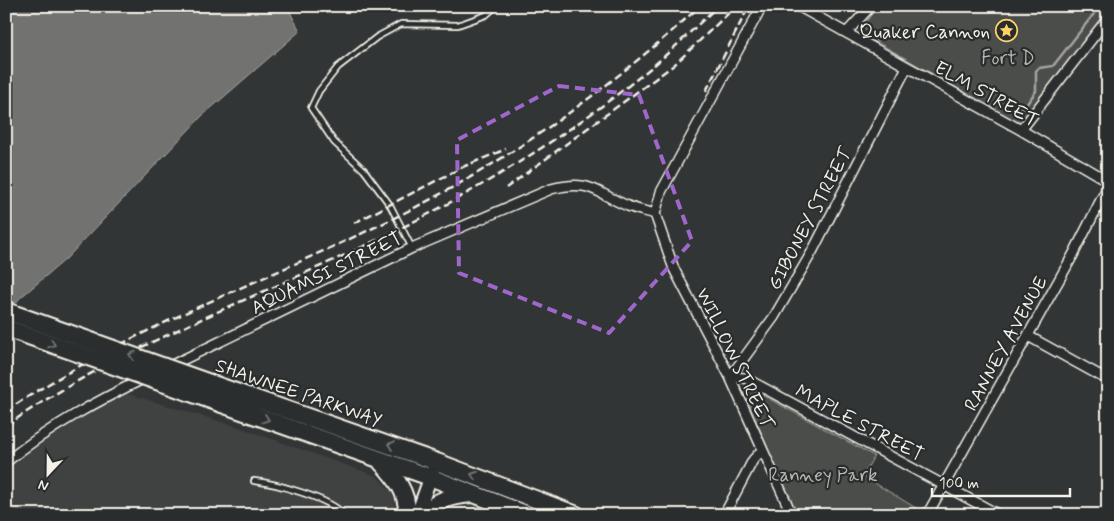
<svg xmlns="http://www.w3.org/2000/svg" width="1114" height="521" font-family="Mynerve,sans-serif">
<rect width="100%" height="100%" fill="#323535"/>
<filter id="ink" filterUnits="userSpaceOnUse"><feTurbulence type="fractalNoise" baseFrequency=".02" numOctaves="2"/><feDisplacementMap in="SourceGraphic" scale="10" xChannelSelector="R" yChannelSelector="G"/><feConvolveMatrix kernelMatrix="1 2 1 2 8 2 1 2 1" color-interpolation-filters="sRGB"/></filter>
<g filter="url(#ink)">
<path fill="#404242" d="M125 393 235 426 376 476 392 492 397 515H6V470L67 424Z"/>
<path fill="#4b4d4c" stroke="#a09f9a" d="M878 6H1108V11L1025 121 1018 123 877 42 865 30V23Z
M749 388 874 456 863 476 921 511 919 515H795L745 393Z"/>
<path fill="#727370" stroke="#a6a5a0" d="M6 6H295L290 12 300 31 202 116 66 259 20 298 6 315Z"/>
<g fill="none" stroke-linecap="round" stroke-linejoin="round">
<path stroke="#a6a5a0" stroke-width="2.5" d="M1017 109 1024 108 1036 91V71L1039 68 1053 66 1100 6"/>
<defs>
<path id="lane" d="M412 248 390 205 364 170 334 142 311 108 319 91 338 67 377 37 401 24 458 25 486 15 496 6
M254 481C275 483 332 499 344 515"/>
<path id="street" d="M798 6 1021 130 1108 181
M847 32 871 6
M1021 130 1108 18
M655 214 674 269 730 377 792 515
M1028 336 1108 380
M168 367 412 248 551 189C591 179 594 192 628 206 637 210 646 211 655 214L661 192 762 6
M730 377 774 317 812 252 907 67
M730 377 745 378 999 515
M6 462C49 427 97 401 147 377
M724 515 753 460 762 450
M927 515 1073 255 1108 186"/>
<path id="secondary" d="M417 515 433 470"/>
<path id="highway" d="M227 389 437 462 577 515
M222 404 430 477 528 515
M381 462C396 478 408 492 407 515
M426 515C435 498 455 496 472 494"/>
</defs>
<use href="#lane" stroke="#f4f1e8" stroke-width="8"/>
<use href="#street" stroke="#f4f1e8" stroke-width="12"/>
<use href="#secondary" stroke="#f4f1e8" stroke-width="16"/>
<use href="#highway" stroke="#f4f1e8" stroke-width="20"/>
<use href="#lane" stroke="#2a2d2e" stroke-width="4.5"/>
<use href="#street" stroke="#2a2d2e" stroke-width="9"/>
<use href="#secondary" stroke="#2a2d2e" stroke-width="12"/>
<use href="#highway" stroke="#2a2d2e" stroke-width="16"/>
<path stroke="#f4f1e8" stroke-width="2.5" stroke-dasharray="8 4" stroke-linecap="butt" d="M706 91 749 6
M506 188 674 65 736 6
M354 223 465 166 506 149
M6 411C126 330 265 281 394 218 507 163 608 90 700 6
M6 426C127 341 270 294 401 228 490 184 577 129 653 66 676 47 696 26 718 6"/>
<defs>
<path id="highway-bridge" d="M6 311 227 389
M6 328 222 404"/>
</defs>
<use href="#highway-bridge" stroke="#f4f1e8" stroke-width="20" stroke-linecap="butt"/>
<use href="#highway-bridge" stroke="#2a2d2e" stroke-width="16"/>
</g>
<defs><path id="oneway-chevron" d="M-2-3.5L2.5 0L-2 3.5" fill="none" stroke-width="1.6" stroke-linecap="round" stroke-linejoin="round" transform="scale(1.25)"/></defs>
<g stroke="#71726f">
<use href="#oneway-chevron" transform="translate(52 344) rotate(19)"/>
<use href="#oneway-chevron" transform="translate(132 355) rotate(-161)"/>
<use href="#oneway-chevron" transform="translate(266 419) rotate(19)"/>
<use href="#oneway-chevron" transform="translate(391 445) rotate(-161)"/>
<use href="#oneway-chevron" transform="translate(474 475) rotate(-160)"/>
</g>
</g>
<path fill="none" stroke="#9f67cb" stroke-width="4" stroke-dasharray="10 6" stroke-linejoin="round" d="M559 86 639 95 692 241 609 333 459 273 457 140Z"/>
<defs>
<symbol id="sight-ring" viewBox="-11 -11 22 22"><circle r="9.5" fill="#2a2d2e" stroke="#ffd166" stroke-width="1.5"/><path d="M0-6L1.8-2.2L6-1.7L2.9 1.2L3.7 5.4L0 3.3L-3.7 5.4L-2.9 1.2L-6-1.7L-1.8-2.2Z" fill="#ffd166"/></symbol>
</defs>
<g fill-rule="evenodd">
<use href="#sight-ring" x="994" y="18" width="25" height="25"/>
</g>
<g text-anchor="middle" stroke-width="4.5" stroke-linejoin="round" paint-order="stroke">
<g font-size="19" fill="#f4f1e8" stroke="#2a2d2e" text-anchor="end">
<text x="990" y="38">Quaker Cannon</text>
</g>
<g font-size="19" fill="#b9b8b1" stroke="#2a2d2e">
<text x="1008" y="64">Fort D</text>
<text x="823" y="481">Ranney Park</text>
</g>
<g font-size="19" fill="#f4f1e8" stroke="#2a2d2e">
<text transform="translate(987 93) rotate(29)" y="7">ELM STREET</text>
<text transform="translate(809 218) rotate(-62)" y="7">GIBONEY STREET</text>
<text transform="translate(326 272) rotate(-26)" y="7">AQUAMSI STREET</text>
<text transform="translate(1005 343) rotate(-61)" y="7">RANNEY AVENUE</text>
<text transform="translate(736 358) rotate(64)" y="7">WILLOW STREET</text>
<text transform="translate(299 392) rotate(19)" y="7">SHAWNEE PARKWAY</text>
<text transform="translate(860 422) rotate(28)" y="7">MAPLE STREET</text>
</g>
</g>
<rect width="1114" height="521" fill="none" stroke="#2a2d2e" stroke-width="25"/>
<rect x="12" y="12" width="1089" height="496" fill="none" stroke="#f4f1e8" stroke-width="2" filter="url(#ink)"/>
<g transform="translate(48 474) rotate(202)" stroke="#2a2d2e" stroke-width="4" paint-order="stroke">
<path d="M0-4L9 19L0 12L-9 19Z" fill="#f4f1e8"/>
<text y="-8" font-size="14" font-weight="bold" text-anchor="middle" fill="#f4f1e8">N</text>
</g>
<path d="M932 488v8h138v-8" fill="none" stroke="#f4f1e8" stroke-width="2.5"/>
<text x="939" y="488" font-size="15" fill="#f4f1e8" stroke="#2a2d2e" stroke-width="4" paint-order="stroke">100 m</text>
</svg>
